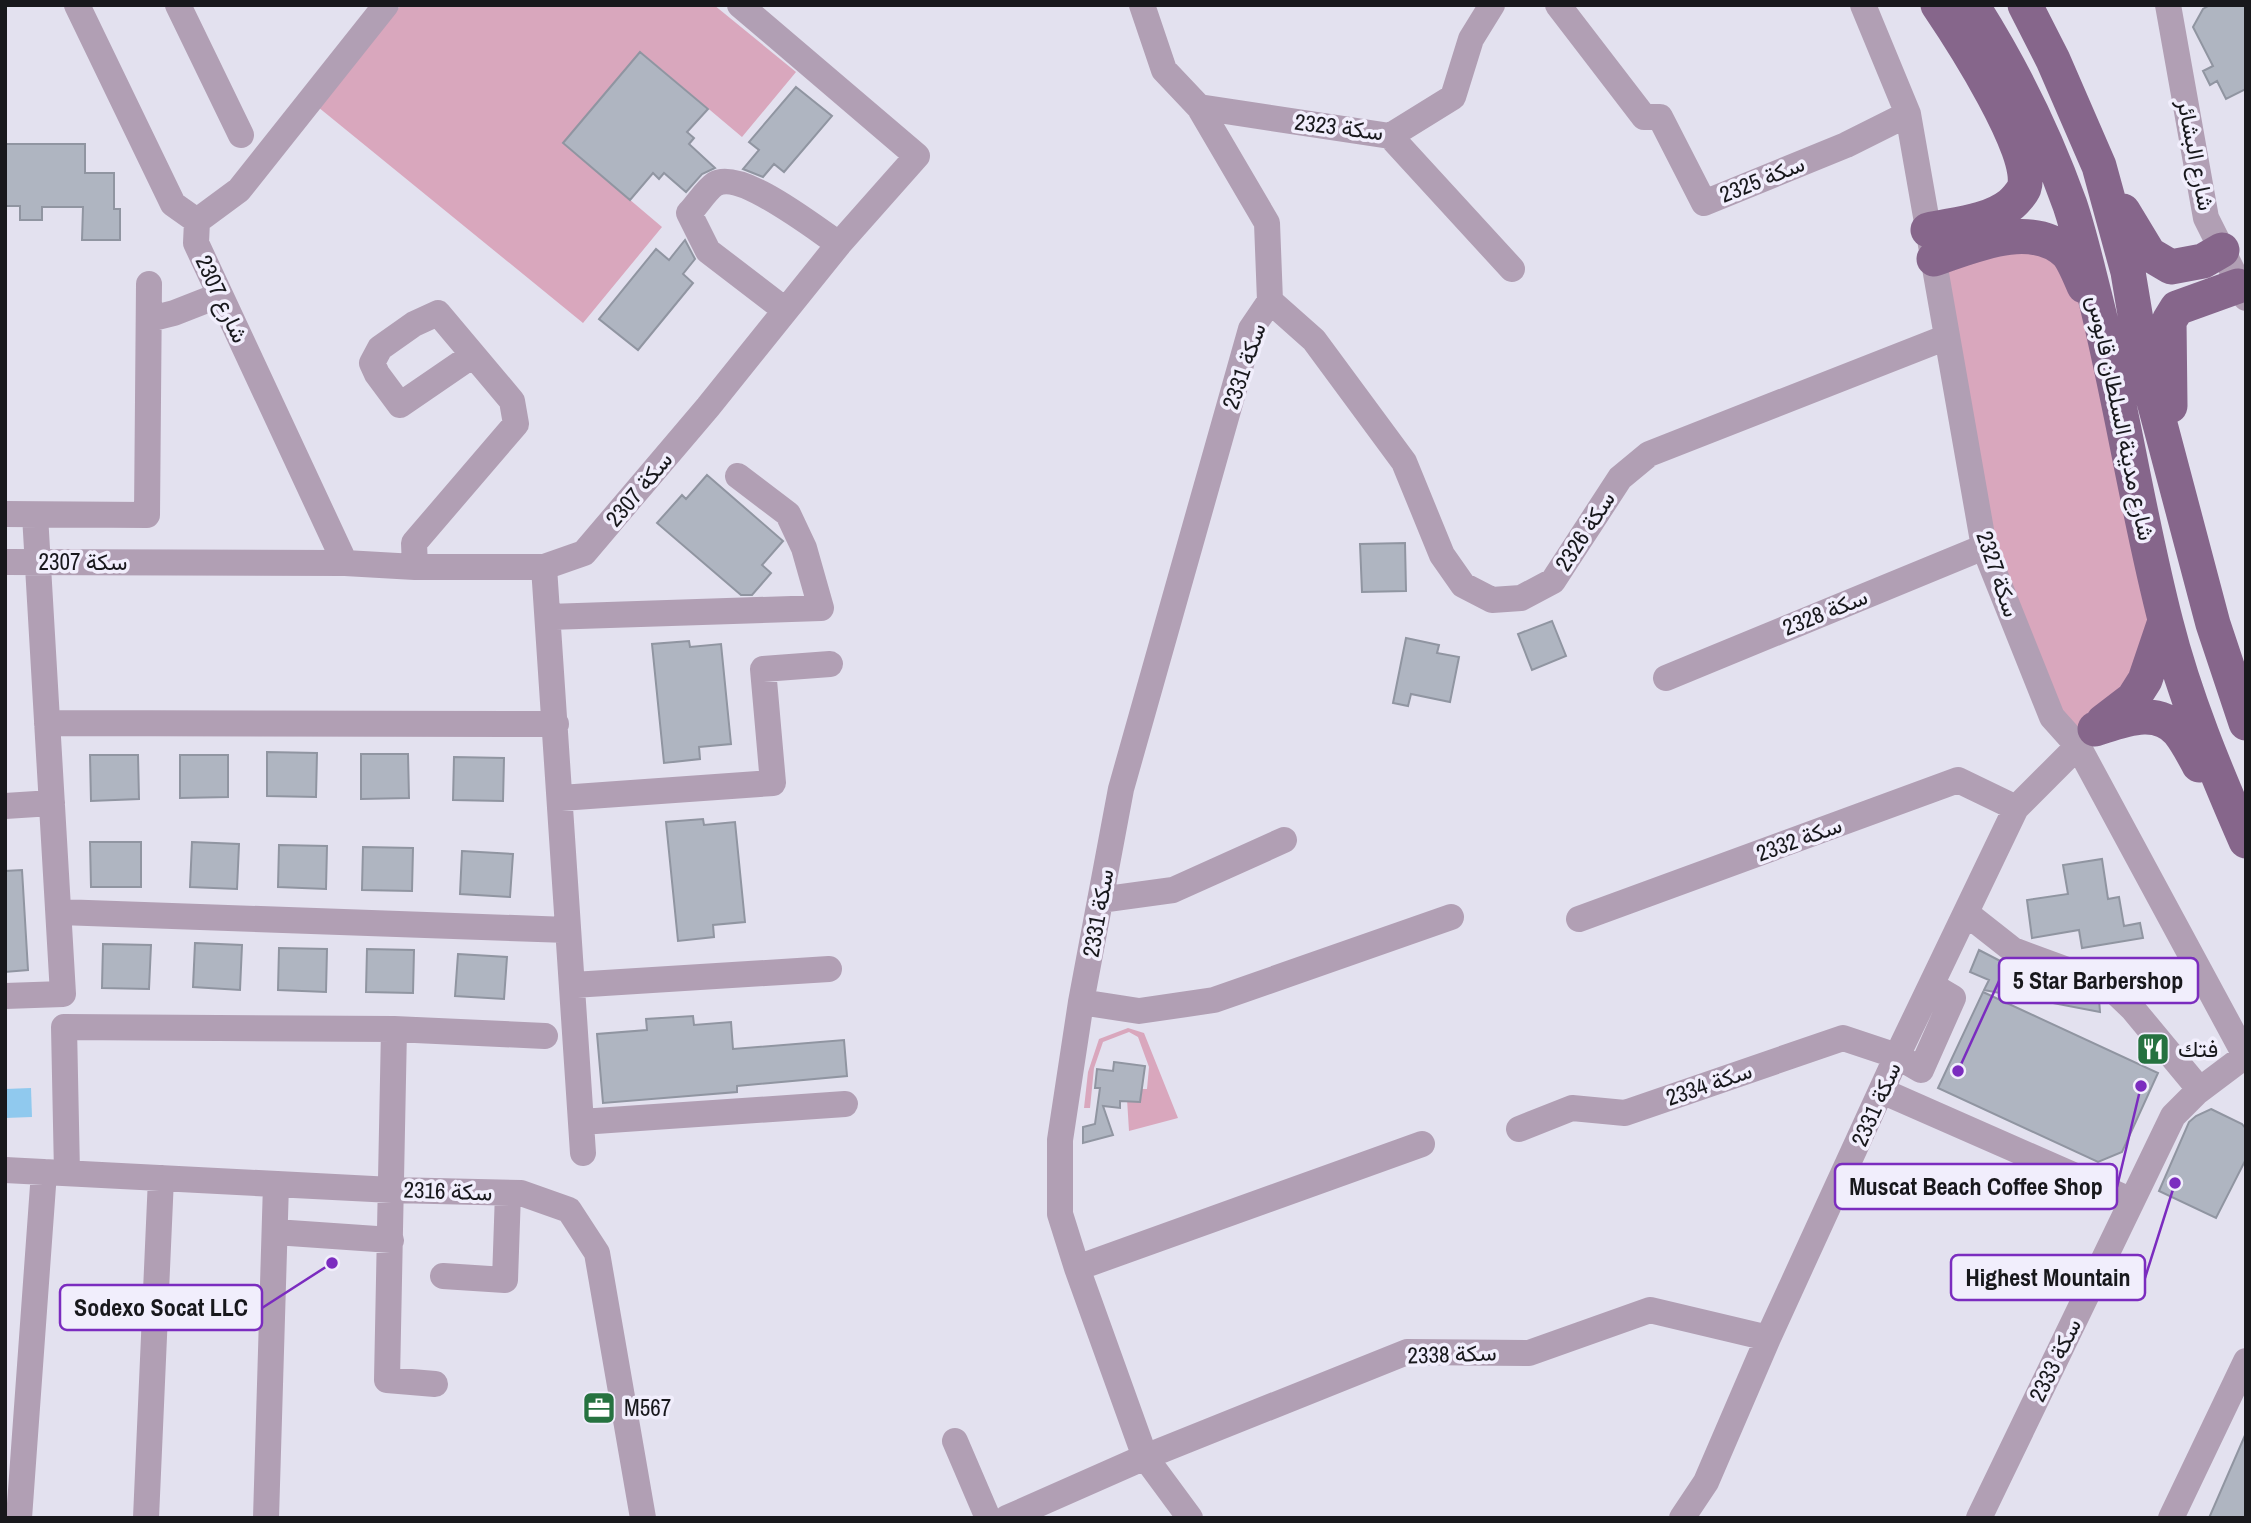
<svg xmlns="http://www.w3.org/2000/svg" width="2251" height="1523" font-family="'Archivo Narrow',Vazirmatn,sans-serif">
<rect width="100%" height="100%" fill="#e3e1ef"/>
<path fill="#d9a7bd" d="M401 5H714L796 72 742 137 641 52 563 143 662 227 583 323 318 107Z
M2043 241 2080 282 2155 646 2077 742 1986 548 1936 261Z
M1128 1028 1144 1033 1178 1118 1129 1131 1127 1099 1130 1102H1135L1141 1098 1142 1089H1147L1149 1067 1138 1037 1129 1032 1103 1042 1094 1068 1090 1108H1084L1088 1072 1099 1039Z"/>
<path fill="#90c9ee" d="M31 1088 32 1117 5 1118V1089Z"/>
<path fill="#afb5c1" stroke="#9095a1" stroke-width="2" d="M2210 5H2246V89L2226 99 2217 81 2210 85 2203 71 2213 66 2193 27 2203 9Z
M640 52 708 109 687 132 694 138 689 144 715 168 702 174 686 192 664 173 659 179 653 173 630 200 563 143Z
M796 87 832 116 784 172 774 164 763 177 743 169 759 150 749 142Z
M5 144H85V173H114V209H120V240H82L83 207H42V220H20V206H5Z
M685 240 695 259 683 274 693 283 638 350 599 319 656 249 669 260Z
M707 475 783 541 762 565 771 573 752 595H741L657 523 682 495 686 499Z
M1405 543 1406 591 1362 592 1360 544Z
M1552 621 1566 656 1532 670 1518 634Z
M1406 638 1439 645 1437 653 1459 657 1450 702 1411 694 1408 706 1393 703Z
M689 641 690 647 721 644 731 744 699 747 700 759 664 763 652 644Z
M267 752 317 753 316 797 267 796Z
M361 754H408L409 798 361 799Z
M90 755H138L139 799 91 801Z
M180 755H228V797L180 798Z
M454 757 504 758 503 801 453 800Z
M703 819 704 825 735 822 745 922 713 925 714 937 678 941 666 822Z
M90 842H141V887H91Z
M192 842 239 844 237 889 190 887Z
M279 845 327 846 326 889 278 887Z
M363 847 413 848 412 891 362 890Z
M462 851 513 854 510 897 460 894Z
M2102 859 2108 899 2119 897 2124 926 2140 923 2143 938 2082 948 2079 930 2032 938 2027 900 2068 894 2063 865Z
M22 870 28 970 5 972V871Z
M195 943 242 945 240 990 193 987Z
M103 944 151 945 149 989 102 988Z
M279 948 327 949 326 992 278 990Z
M367 949 414 950 413 993 366 992Z
M1979 950 2008 965 2099 999 2100 1012 1984 990 1989 980 1970 972Z
M458 954 507 957 504 999 455 996Z
M1983 992 2158 1073 2122 1152 2098 1162 1938 1088Z
M693 1016 694 1025 731 1022 733 1049 844 1040 847 1076 737 1086V1092L603 1103 597 1034 647 1030 646 1019Z
M1114 1062 1145 1066 1140 1102 1120 1101V1108L1103 1106 1113 1135 1083 1143V1127L1095 1124 1100 1088H1095L1097 1069 1113 1071Z
M2211 1109 2242 1124 2246 1129V1159L2216 1218 2159 1191 2189 1122 2196 1116Z
M2246 1433V1518H2209Z"/>
<g fill="none" stroke-linecap="round" stroke-linejoin="round">
<path stroke="#b19fb4" stroke-width="26" d="M77 5 173 204 197 221 196 243 345 563
M178 5 241 135
M1142 5 1164 70 1199 107 1267 223 1270 301
M1558 5 1644 117H1660L1704 203 1846 145 1908 114
M1863 5 1908 114 1984 547 2052 717 2078 746 2246 1057
M2168 5 2206 218 2246 298
M1199 107 1390 136 1453 97 1471 39 1492 5
M1390 136 1512 269
M197 221 239 190 386 5
M1270 301 1314 340 1404 462 1442 555 1463 585 1492 600 1521 598 1553 581 1620 478 1649 454 1947 337
M785 310 708 251 689 213C697 205 706 190 715 184 741 169 816 229 839 244
M150 319 174 313 220 295
M5 514 147 515 149 284
M5 562 345 563 415 567H544L584 553 708 407 839 244 917 156 740 5
M415 567 414 543 516 424 512 401 438 313 414 324 380 348 372 363 377 374 400 405 473 355
M544 567 583 1153
M548 617 821 608 804 548 788 514 738 476
M1666 678 1984 547
M47 723 556 724
M561 798 773 783 763 669 830 664
M5 806 52 803
M1100 900 1173 890 1284 840
M60 912 568 930
M1966 913 2013 950 2108 985 2132 1008 2200 1090
M1579 919 1958 780 2016 808
M573 985 829 969
M5 996 63 994 35 515
M1081 1002 1139 1011 1214 1000 1451 917
M394 1029 387 1380 435 1384
M1882 1091 2132 1201
M581 1122 845 1104
M1519 1129 1572 1108 1625 1113 1843 1038 1897 1056 1921 1070 1953 998 1931 985
M5 1170 392 1190 521 1193 569 1210 597 1253 643 1518
M67 1173 64 1027 394 1029 545 1036
M275 1232 391 1240
M1077 1268 1422 1144
M443 1276 505 1280 508 1193
M955 1441 988 1518
M19 1518 44 1172
M146 1518 161 1178
M266 1518 276 1184
M1007 1518 1145 1457 1407 1352 1529 1353 1650 1310 1768 1338
M1190 1518 1145 1457 1077 1268 1060 1214V1140L1081 1002 1121 789 1251 329 1270 301
M1682 1518 1706 1482 1768 1338 1897 1056 2016 808 2078 746
M1979 1518 2173 1116 2197 1092 2245 1056
M2171 1518 2246 1361"/>
<path stroke="#86668b" stroke-width="35" d="M1972 5C2012 68 2045 135 2070 205 2080 235 2087 266 2095 297 2122 405 2138 515 2166 623 2185 698 2215 770 2246 841
M2025 5 2053 60 2099 166 2128 272 2142 356 2213 624 2246 723
M2123 211 2149 254 2171 267 2203 261 2222 250
M1928 230C1955 224 1988 222 2010 205 2014 202 2022 193 2024 188 2036 154 1959 36 1938 5
M1934 259C1972 246 2032 219 2067 253 2074 261 2080 277 2084 286
M2170 406 2169 321 2177 308 2238 286
M2103 722 2133 699 2145 680 2165 621
M2095 729C2121 721 2157 705 2179 732 2187 742 2193 754 2199 765"/>
</g>
<defs>
<symbol id="restaurant-square" viewBox="-11 -11 22 22"><rect x="-9" y="-9" width="18" height="18" rx="4" fill="#267240" stroke="#f1eefc"/><path d="M-5-6h1v4h1v-4h1v4h1v-4h1v5L-1.5 .5V6h-2V.5L-5-1ZM5-6V6H3V1.5H1.5Q1.5-4 5-6Z" fill="#fff"/></symbol>
<symbol id="office-square" viewBox="-11 -11 22 22"><rect x="-9" y="-9" width="18" height="18" rx="4" fill="#267240" stroke="#f1eefc"/><path d="M-6-3h4V-5.5h4V-3h4V5H-6ZM-1-4.5V-3h2v-1.5ZM-6 0V1H6V0Z" fill="#fff"/></symbol>
</defs>
<g fill-rule="evenodd">
<use href="#restaurant-square" x="2134" y="1030" width="38" height="38"/>
<use href="#office-square" x="580" y="1389" width="38" height="38"/>
</g>
<g text-anchor="middle" stroke-width="7" stroke-linejoin="round" paint-order="stroke">
<g font-size="23" fill="#18181c" stroke="#f1eefc">
<text transform="translate(1339 127) rotate(7)" y="8">سكة 2323</text>
<text transform="translate(2196 155) rotate(79)" y="8">شارع البشائر</text>
<text transform="translate(1762 179) rotate(-22)" y="8">سكة 2325</text>
<text transform="translate(222 299) rotate(65)" y="8">2307 شارع</text>
<text transform="translate(1244 366) rotate(-71)" y="8">سكة 2331</text>
<text transform="translate(2121 418) rotate(78)" y="8">شارع مدينة السلطان قابوس</text>
<text transform="translate(639 489) rotate(-50)" y="8">سكة 2307</text>
<text transform="translate(1585 531) rotate(-57)" y="8">سكة 2326</text>
<text x="83" y="570">سكة 2307</text>
<text transform="translate(1998 574) rotate(71)" y="8">سكة 2327</text>
<text transform="translate(1825 612) rotate(-22)" y="8">سكة 2328</text>
<text transform="translate(1799 839) rotate(-20)" y="8">سكة 2332</text>
<text transform="translate(1098 913) rotate(-80)" y="8">سكة 2331</text>
<text transform="translate(1709 1084) rotate(-19)" y="8">سكة 2334</text>
<text transform="translate(1876 1104) rotate(-66)" y="8">سكة 2331</text>
<text transform="translate(448 1191) rotate(2)" y="8">2316 سكة</text>
<text transform="translate(1452 1354) rotate(-2)" y="8">سكة 2338</text>
<text transform="translate(2055 1360) rotate(-64)" y="8">سكة 2333</text>
</g>
<g font-size="23" fill="#18181c" stroke="#f1eefc" text-anchor="start">
<text x="2178" y="1057">فتك</text>
<text x="624" y="1416">M567</text>
</g>
</g>
<path fill="none" stroke="#7b2cbf" stroke-width="2.5" d="M1958 1071L1999 981M2141 1086L2117 1187M2175 1183L2145 1278M332 1263L262 1308"/>
<g fill="#7b2cbf" stroke="#f1eefc" stroke-width="2.5">
<circle cx="1958" cy="1071" r="7"/>
<circle cx="2141" cy="1086" r="7"/>
<circle cx="2175" cy="1183" r="7"/>
<circle cx="332" cy="1263" r="7"/>
</g>
<g fill="#f1eefc" stroke="#7b2cbf" stroke-width="2.5">
<rect x="1999" y="958" width="199" height="45" rx="7"/>
<rect x="1835" y="1164" width="282" height="45" rx="7"/>
<rect x="1951" y="1255" width="194" height="45" rx="7"/>
<rect x="60" y="1285" width="202" height="45" rx="7"/>
</g>
<g font-size="24" text-anchor="middle" font-weight="bold" fill="#18181c">
<text x="2098" y="989">5 Star Barbershop</text>
<text x="1976" y="1195">Muscat Beach Coffee Shop</text>
<text x="2048" y="1286">Highest Mountain</text>
<text x="161" y="1316">Sodexo Socat LLC</text>
</g>
<rect width="2251" height="1523" fill="none" stroke="#18181c" stroke-width="14"/>
</svg>
